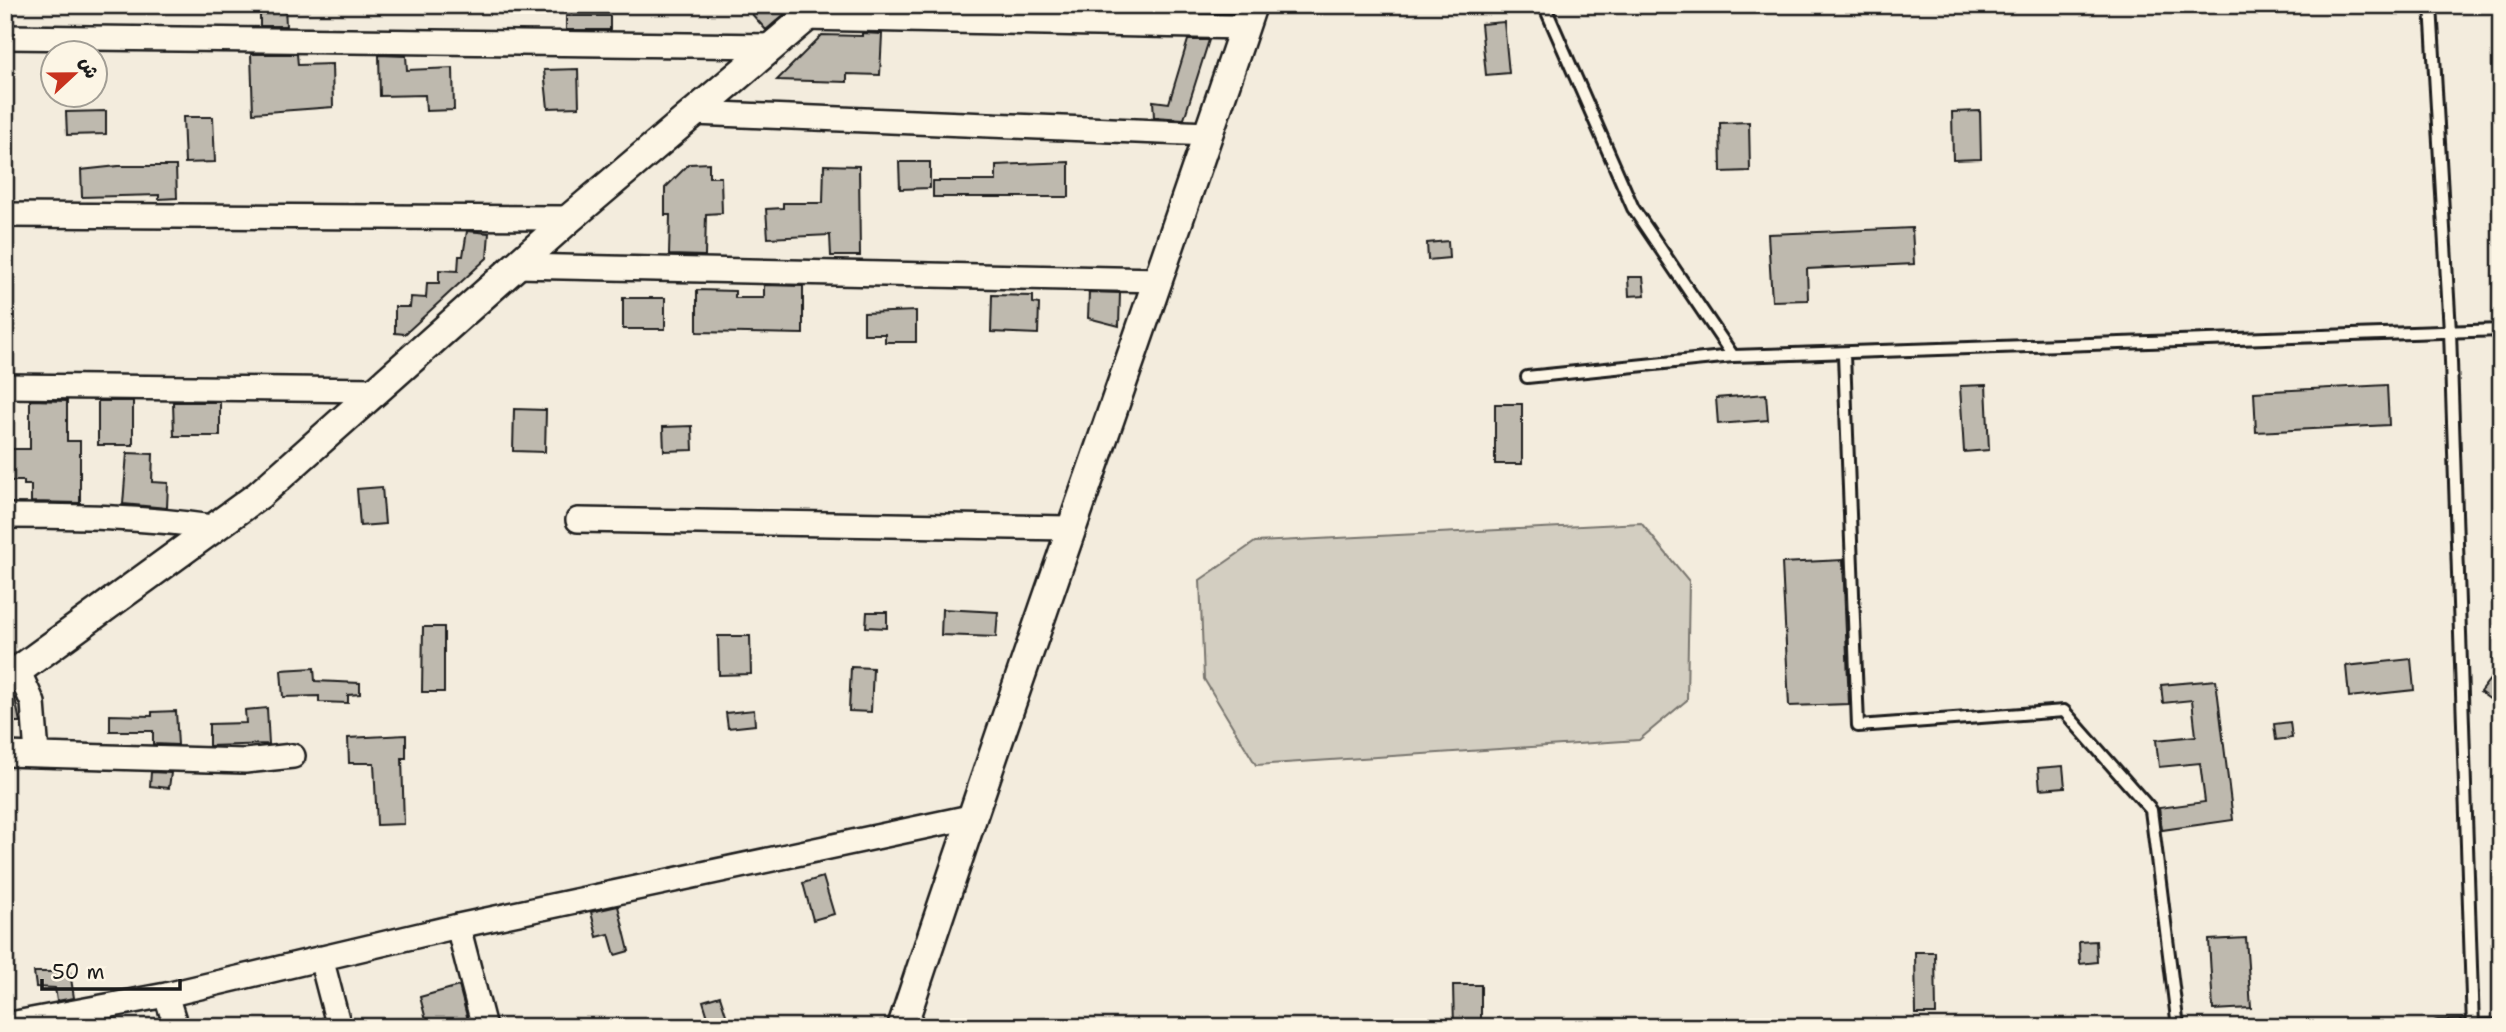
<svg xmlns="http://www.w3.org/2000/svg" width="2506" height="1032" font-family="'Shantell Sans','Playpen Sans Arabic',sans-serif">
<rect width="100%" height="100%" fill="#f3ecdd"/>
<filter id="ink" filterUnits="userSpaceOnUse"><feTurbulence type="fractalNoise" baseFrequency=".0143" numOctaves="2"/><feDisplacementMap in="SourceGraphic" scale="14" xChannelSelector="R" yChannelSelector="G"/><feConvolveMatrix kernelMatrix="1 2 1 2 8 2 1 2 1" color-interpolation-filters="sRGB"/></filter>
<g filter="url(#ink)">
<path fill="#d3cec1" stroke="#78756e" stroke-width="2" d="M1641 523 1689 581 1687 700 1639 740 1256 765 1204 679 1200 580 1255 542Z"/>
<path fill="#beb9ae" stroke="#1c1c1c" stroke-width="2" d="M260 5H285L286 26H260Z
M744 5H795L766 30Z
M566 16H610V30H566Z
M1504 22 1509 73 1486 75 1481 24Z
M862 33 882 34 880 75 847 74V82L777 80 822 35 862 36Z
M1188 40H1209L1184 119 1154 117 1153 101 1169 103Z
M251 54H297L298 65 332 64 333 107 253 113Z
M379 55 406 56 407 70 453 68 454 110 426 111 425 95 380 96Z
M578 69 579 107 548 108 544 70Z
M106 111V134L67 135 66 112Z
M1980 111 1981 159 1953 160 1952 112Z
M183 117H213L215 162 185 163Z
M1749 122 1750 171 1721 172 1720 123Z
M899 162H930V188L900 189Z
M1069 162V197H933V181H996V165Z
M709 163V177H721L722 213 706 214 705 256 669 255 670 215H665V188L689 164Z
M824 165 859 166 860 256H831L830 235 768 238 766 209 783 208V203H823Z
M118 166H176L177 198 159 199V195L82 197 81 170Z
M1912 228 1914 264 1807 269 1808 300 1772 301 1768 234Z
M467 231 489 233 487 258 405 334 395 333V307H410L411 297 426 298 427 283H439V270L458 271 459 256H463Z
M1448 241 1449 258 1428 260 1427 243Z
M1628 277H1643L1645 295 1629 296Z
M764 285 803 286V334L697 332V290L735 291V298H764Z
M1089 292 1120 293 1119 326 1088 318Z
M992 295 1033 296V303L1039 304 1038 334 991 332Z
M623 298H665V329H623Z
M916 311V342H885V334H864V313Z
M1986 385 1989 450 1964 452 1960 386Z
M2387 385 2389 425 2256 432 2254 392Z
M1766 394 1768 420 1718 424 1716 398Z
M30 400 67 401V441H80V503L31 502V485H24V481H5V449H30Z
M98 401H133V445H98Z
M173 402H220V436H174Z
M1495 404H1522V464H1495Z
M514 409 546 410 545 452 513 451Z
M692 426 693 450 664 451 663 427Z
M127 453 153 454 152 482 168 483 167 508 123 504Z
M382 487 385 524 360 526 357 489Z
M1843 560 1849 704 1789 706 1782 563Z
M942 609 998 612 996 637 941 635Z
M867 612H887V628L866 627Z
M423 627H444V692H422Z
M718 636H750L751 674 719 675Z
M2411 659 2414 690 2349 697 2346 666Z
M2501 665V707L2480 692Z
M851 667 873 668 871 712 849 711Z
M314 668 315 681 360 683V694L348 695V703L319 702V696L283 697 281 670Z
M2216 680 2233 820 2162 830 2159 808 2205 802 2200 763 2159 767 2156 740 2196 736 2192 700 2163 703 2161 685Z
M15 698 20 722H5V706Z
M267 708 269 744 209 746V724L246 723 245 710Z
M754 710 755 725 728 728 726 713Z
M176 711 178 745 153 744V731H110V715L152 716V712Z
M2290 722 2292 738 2276 740 2274 724Z
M406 735V758H402L404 824 377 825 374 763H349L348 738Z
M2063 766 2065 787 2040 789 2038 768Z
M151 772 171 773 169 788 150 786Z
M823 877 834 914 813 920 803 883Z
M618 906 629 951 615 955 609 934 597 937 591 912Z
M2246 938 2251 1008 2213 1010 2209 940Z
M2096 941 2097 962 2080 964 2079 942Z
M1915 952H1935L1936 1014H1916Z
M34 972H70L74 998 57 1001 55 988 36 987Z
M1453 985H1481V1027H1454Z
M459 986 468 1020 442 1027H428L420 997Z
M720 996 730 1027H711L703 1001Z"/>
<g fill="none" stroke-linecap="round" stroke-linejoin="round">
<defs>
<path id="service" d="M1544 5 1633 208 1733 356
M2431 5 2450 331 2473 1027
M1844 355 1858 726 2064 711 2151 810 2178 1027
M1527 377 1733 356 2501 330
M2438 1027 2501 1025"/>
<path id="minor" d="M804 18 1245 27
M5 37 774 46
M694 113 1209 134
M5 215 570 218
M517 266 1160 280
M5 386 378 390
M5 516C75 516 143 517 212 527
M578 520 1069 528
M18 670 33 703 37 754
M5 754 245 761 293 756
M458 926 484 1027
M321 958 339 1027
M166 995 176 1027
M5 1025 166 995 458 926 970 817"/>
<path id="tertiary" d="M5 680 259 495 570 218 821 5
M902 1027C1014 685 1137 347 1252 5"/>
</defs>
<use href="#service" stroke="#1c1c1c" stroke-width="16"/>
<use href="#minor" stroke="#1c1c1c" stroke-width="28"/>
<use href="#tertiary" stroke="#1c1c1c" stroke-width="33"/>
<use href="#service" stroke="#fcf5e5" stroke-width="10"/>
<use href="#minor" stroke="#fcf5e5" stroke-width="23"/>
<use href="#tertiary" stroke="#fcf5e5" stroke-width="28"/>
</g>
</g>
<rect width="2506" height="1032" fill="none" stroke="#fcf5e5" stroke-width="28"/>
<rect x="14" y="14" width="2478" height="1004" fill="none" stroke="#1c1c1c" stroke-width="2.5" filter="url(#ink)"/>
<g transform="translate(74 74) rotate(68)"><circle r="33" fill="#fcf5e5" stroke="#a29e95" stroke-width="2"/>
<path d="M0-5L12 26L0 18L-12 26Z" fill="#c8321e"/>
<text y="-10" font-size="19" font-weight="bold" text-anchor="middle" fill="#1c1c1c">ش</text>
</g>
<path d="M42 979v10h138v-10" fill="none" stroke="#1c1c1c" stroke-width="3.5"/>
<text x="52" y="979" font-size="21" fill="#1c1c1c" stroke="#fcf5e5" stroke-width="5" paint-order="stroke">50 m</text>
</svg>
